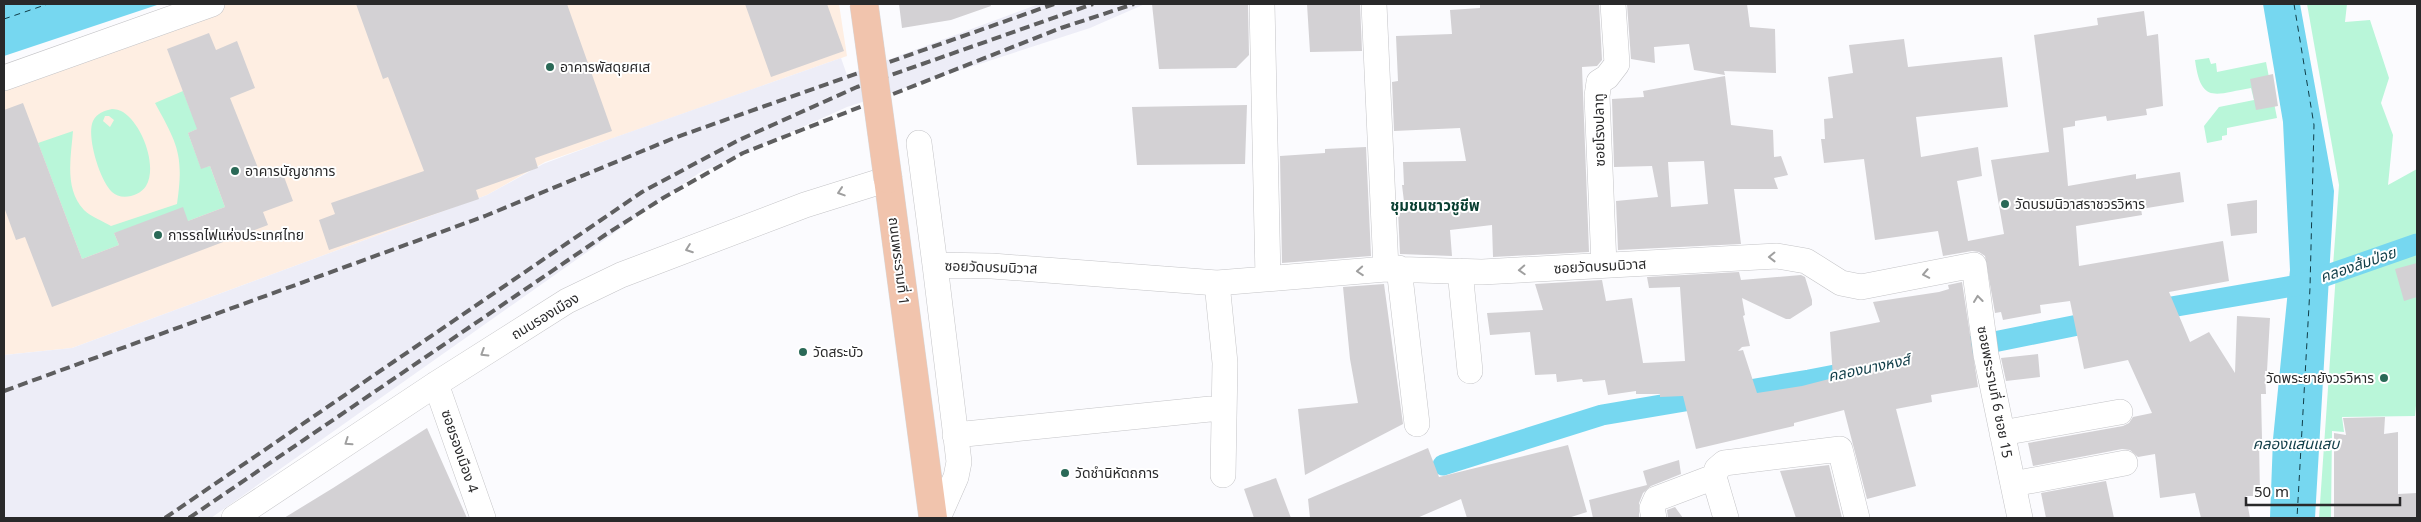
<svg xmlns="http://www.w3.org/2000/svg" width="2421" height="522" font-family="'Noto Sans','Noto Sans Thai',sans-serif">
<rect width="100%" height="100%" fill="#fbfbfe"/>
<path fill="#feeee2" d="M196 4H839L847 56 545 162 487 195 72 348 4 355V71Z"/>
<path fill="#ededf7" d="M1039 4H1145L1090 28 847 107 699 173 211 518H4V355L72 348 487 195 543 164 610 139 841 58 847 75Z"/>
<path fill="#b9f6d9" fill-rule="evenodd" d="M2307 4H2347L2345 22 2370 20 2389 78 2381 103 2393 135 2388 185 2417 169V238L2333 266 2339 185Z
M2209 58 2211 64 2216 63 2217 72 2266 62 2277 118 2227 128V135L2222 136V140L2207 143 2204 126 2219 107 2254 100 2251 88C2215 94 2201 105 2195 60Z
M183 91 191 112 202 127 188 133 201 168 210 166 225 207 188 221 114 233 119 245 82 259 38 143 73 131C71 157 64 189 84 210 91 217 103 221 111 226L177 204C184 155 178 145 155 103Z
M112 109C115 109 120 110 123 112 142 124 158 166 146 186 140 196 121 201 112 192 100 181 86 136 93 121 97 113 104 111 112 109ZM109 116 114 120 110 127 103 121 105 116Z
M2417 247V395L2415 416 2342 417 2344 432 2332 431 2331 518H2319L2336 273Z"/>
<path fill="#76d7f0" d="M4 4H160L4 56Z
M2263 4H2300L2334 191 2315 518H2270L2273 439 2290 270 2283 122Z"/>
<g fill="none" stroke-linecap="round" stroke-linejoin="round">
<path stroke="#76d7f0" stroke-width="21" d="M2148 311 2299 285 2417 244
M1969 347 2103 320
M1443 465 1602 415 1809 380 1861 370"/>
<path stroke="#103d48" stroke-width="1" stroke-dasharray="6 5" stroke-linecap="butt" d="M2294 4 2314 125 2310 288 2297 518
M4 19 48 4"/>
</g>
<path fill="#d3d1d4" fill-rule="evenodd" d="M356 4H567L612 131 535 158 538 168 476 190 479 199 329 250 319 220 335 214 331 203 424 171 388 77 383 79Z
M745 4H827L844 51 771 77Z
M899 4H990L991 6 951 20 902 28Z
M1152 4H1248L1249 55 1236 68 1159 69Z
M1307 4H1360L1362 51 1310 52Z
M1480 4H1599L1602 60 1597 66 1582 67 1589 252 1493 257 1492 225 1450 230 1452 256 1400 254 1398 210H1405L1402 185H1404L1403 162 1466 161 1460 128 1394 131 1392 82 1398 81 1396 36 1452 34 1450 10 1480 8Z
M1627 4H1747L1750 27 1775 29 1776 73 1724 71 1725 75 1694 70 1689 44 1654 47 1655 63 1631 59Z
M2144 11 2147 36 2158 34 2163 106 2146 109 2147 115 2107 121 2106 116 2075 121V126L2063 128 2068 186 2136 174V179L2180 172 2184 202 2141 209 2142 215 2076 226 2079 266 2223 241 2229 281 2169 292 2190 342 2209 332 2235 373 2237 316 2270 318 2267 371H2265L2266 394H2261L2262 439H2259L2260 496H2246L2250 518H2201L2195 493 2160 498 2155 454 2138 457 2130 450 2122 449 2033 466 2028 443 2123 426 2129 423 2133 417 2152 413 2128 360 2084 369 2070 301 2040 305 2041 313 2003 320 2001 312 1995 313 1985 256 1979 252 1972 251 1943 256 1938 231 1875 240 1864 159 1824 163 1821 139H1825L1824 119 1833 118 1828 77 1853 73 1849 45 1904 39 1908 67 2002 57 2008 107 1916 117 1921 157 1978 147 1982 176 1957 181 1968 241 2004 234 1991 160 2049 152 2034 35 2098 25 2097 18Z
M209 33 216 50 237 41 255 88 230 98 260 173 280 166 293 201 263 212 268 225 52 307 25 237 16 240 4 207V110L23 103 82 259 119 245 114 233 183 207 188 221 225 207 210 166 201 169 188 133 197 129 167 49Z
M2273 74 2278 106 2256 110 2250 79Z
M1725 76 1731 125 1773 130 1774 157 1781 156 1788 175 1774 178 1778 189H1734L1741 244 1618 250 1616 201 1658 197 1652 166 1614 167 1612 99 1644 97 1643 91ZM1704 161 1708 204 1671 207 1668 162Z
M1247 105 1245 164 1137 165 1132 107Z
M1366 147 1371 256 1282 263 1280 156 1325 153V149Z
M2257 200V233L2231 236 2227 204Z
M2417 263V297L2404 301 2395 269Z
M1739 272 1741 280 1801 275 1805 277 1812 300V305L1790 319H1786L1742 298 1745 315 1743 316 1750 346 1742 347 1738 351 1743 350 1757 393 1802 386 1833 378 1830 332 1880 322 1873 302 1939 292 1949 289 1948 285 1962 282 1978 387 1931 395 1932 402 1896 409 1916 486 1867 499 1844 410 1794 423V426L1696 449 1683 396 1660 397V394H1636V391L1608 395 1605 380 1583 382 1582 379 1557 382 1556 374 1535 375 1530 332 1490 335 1487 313 1543 310 1535 284 1602 280 1606 301 1632 298 1643 363 1685 361 1680 287 1649 288 1647 277Z
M1384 284 1403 424 1305 475 1298 409 1358 403 1350 359 1343 287Z
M2038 354 2040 377 2006 381 2001 358Z
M2385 417 2384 434 2398 432V494L2417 493V518H2334V433L2346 435 2343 418Z
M427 428 467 518H284L333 488Z
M1568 445 1587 512 1568 518H1467L1461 499 1417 518H1310L1308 499 1428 448 1439 477Z
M1679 460 1681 474 1651 486 1643 493 1639 503V518H1593L1589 500 1647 485 1643 471Z
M1829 465 1842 518H1796L1780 471Z
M1276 478 1291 518H1254L1244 489Z
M2106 481 2114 518H2046L2041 493Z
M1675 507 1683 518H1668L1667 510Z"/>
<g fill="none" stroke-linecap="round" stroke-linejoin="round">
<defs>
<path id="minor" d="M1262 4 1268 278
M1374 4 1386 269
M4 78 212 4
M919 143 935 265
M1604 265 1597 96 1599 82 1607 77 1617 64 1613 4
M1399 268 1417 424
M1460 271 1470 371
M1217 283 1225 363 1223 475
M436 384 483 518
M2002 433 2120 412
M955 435 1210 409
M2013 484 2125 463
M234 518 436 384 567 301 621 275 805 205 888 179
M938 518 956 477 959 462 935 265 992 266 1217 283 1386 269 1482 272 1777 256 1806 261 1841 283 1861 287 1974 265 1986 355 2020 518
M1654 518 1652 508 1656 499 1714 477
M1726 518 1714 477 1717 469 1724 463 1840 449 1857 518"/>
<path id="major" d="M888 179 933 518"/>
</defs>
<use href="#minor" stroke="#c4c4c7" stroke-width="26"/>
<use href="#major" stroke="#d8d8d9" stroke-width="29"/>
<use href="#minor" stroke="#fff" stroke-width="25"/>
<use href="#major" stroke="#f1c4ad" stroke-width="28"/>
<path stroke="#5e5e5f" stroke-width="4" stroke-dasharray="10 5" stroke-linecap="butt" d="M4 391 485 216 674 138 1054 4
M165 518 642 192 739 140 857 87 1093 4
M189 518 605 235 663 198 743 153 1061 28 1134 4"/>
<defs>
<path id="major-bridge" d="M864 4 888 179"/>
</defs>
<use href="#major-bridge" stroke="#d8d8d9" stroke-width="29" stroke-linecap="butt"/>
<use href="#major-bridge" stroke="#f1c4ad" stroke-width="28"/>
</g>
<defs><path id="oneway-chevron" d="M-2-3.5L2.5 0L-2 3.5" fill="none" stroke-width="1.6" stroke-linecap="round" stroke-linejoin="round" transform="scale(1.25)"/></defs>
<g stroke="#9f9f9f">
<use href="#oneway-chevron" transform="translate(841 192) rotate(162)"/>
<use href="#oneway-chevron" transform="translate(689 249) rotate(160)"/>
<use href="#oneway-chevron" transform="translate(1772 257) rotate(179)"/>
<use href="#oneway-chevron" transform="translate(1522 270) rotate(177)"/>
<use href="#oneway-chevron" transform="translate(1360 271) rotate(176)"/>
<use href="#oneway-chevron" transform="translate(1926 274) rotate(169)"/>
<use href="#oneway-chevron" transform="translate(1978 299) rotate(-97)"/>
<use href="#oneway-chevron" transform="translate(484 353) rotate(148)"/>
<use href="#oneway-chevron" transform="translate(348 442) rotate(146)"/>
</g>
<g fill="#2a6957" stroke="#fff" stroke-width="2">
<circle cx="550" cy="67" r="5"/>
<circle cx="235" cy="171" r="5"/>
<circle cx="2005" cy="204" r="5"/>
<circle cx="158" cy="235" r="5"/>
<circle cx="803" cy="352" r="5"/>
<circle cx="2384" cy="378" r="5"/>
<circle cx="1065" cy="473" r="5"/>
</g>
<g text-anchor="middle" stroke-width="4" stroke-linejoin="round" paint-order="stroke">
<g font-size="14" fill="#29292a" stroke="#fff" text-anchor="start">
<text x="560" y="72">อาคารพัสดุยศเส</text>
<text x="245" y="176">อาคารบัญชาการ</text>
<text x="2015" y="209">วัดบรมนิวาสราชวรวิหาร</text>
<text x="168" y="240">การรถไฟแห่งประเทศไทย</text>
<text x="813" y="357">วัดสระบัว</text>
<text x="2374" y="383" text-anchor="end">วัดพระยายังวรวิหาร</text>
<text x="1075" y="478">วัดชำนิหัตถการ</text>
</g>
<g font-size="14" fill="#29292a" stroke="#fff">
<text transform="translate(1599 130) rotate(-91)" y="5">ซอยโรงปลาทู</text>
<text transform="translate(899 261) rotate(83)" y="5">ถนนพระรามที่ 1</text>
<text transform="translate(1600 266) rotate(-3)" y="5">ซอยวัดบรมนิวาส</text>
<text transform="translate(991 267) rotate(2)" y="5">ซอยวัดบรมนิวาส</text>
<text transform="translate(545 316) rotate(-31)" y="5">ถนนรองเมือง</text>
<text transform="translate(1995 392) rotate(79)" y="5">ซอยพระรามที่ 6 ซอย 15</text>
<text transform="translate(460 451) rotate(71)" y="5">ซอยรองเมือง 4</text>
</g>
<g font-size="15" font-weight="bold" fill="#083f31" stroke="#fff">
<text x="1435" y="211">ชุมชนชาวชูชีพ</text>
</g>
<g font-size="15" font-style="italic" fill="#103d48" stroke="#fff">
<text transform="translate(2358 265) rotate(-19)" y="5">คลองส้มป่อย</text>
<text transform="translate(1869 368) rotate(-12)" y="5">คลองนางหงส์</text>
<text x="2296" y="449">คลองแสนแสบ</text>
</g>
</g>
<rect width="2421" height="522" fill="none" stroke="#29292a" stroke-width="10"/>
<path d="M2246 497v8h154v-8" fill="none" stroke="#29292a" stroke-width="2.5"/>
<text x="2254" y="497" font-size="15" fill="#29292a" stroke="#ffffff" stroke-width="4" paint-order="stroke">50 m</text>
</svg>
